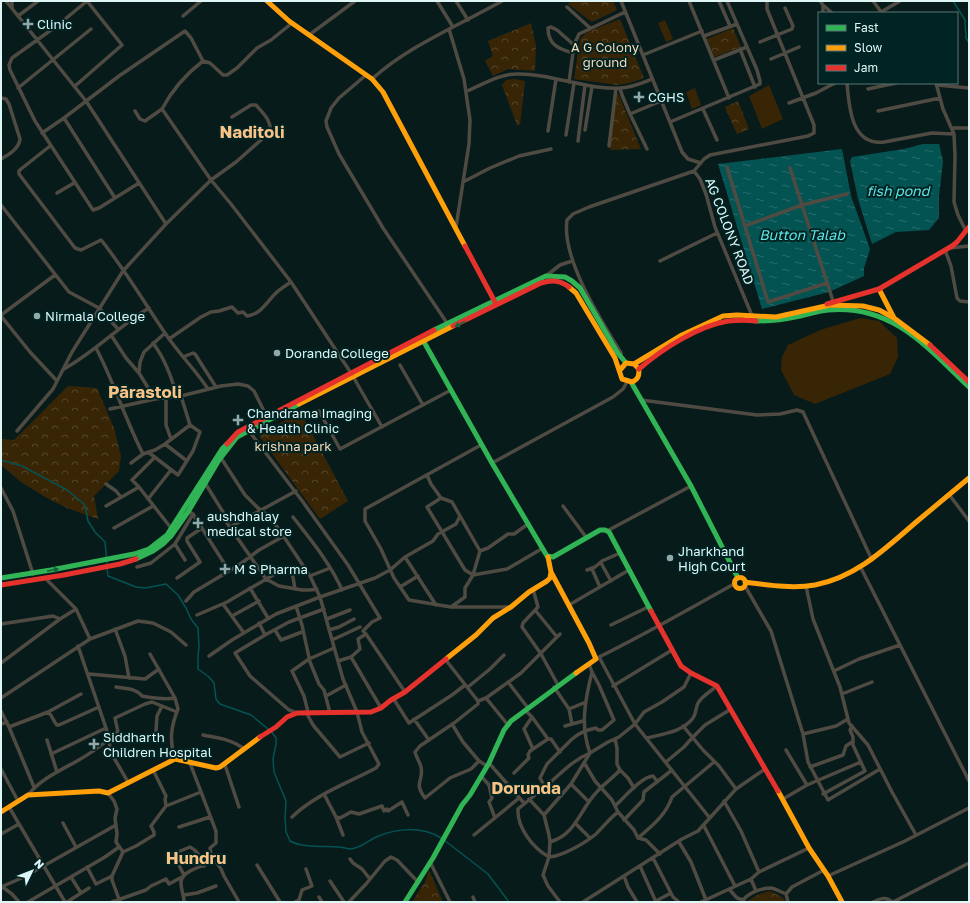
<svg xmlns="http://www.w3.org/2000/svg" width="970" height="903" font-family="'Golos Text',sans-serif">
<defs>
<pattern id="park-crowns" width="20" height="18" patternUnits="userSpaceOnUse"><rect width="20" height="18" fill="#382506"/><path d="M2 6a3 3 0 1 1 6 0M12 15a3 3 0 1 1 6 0" fill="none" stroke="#54452b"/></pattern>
<pattern id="water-ripples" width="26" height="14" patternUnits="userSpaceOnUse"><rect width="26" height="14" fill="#045353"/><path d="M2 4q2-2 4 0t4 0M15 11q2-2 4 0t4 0" fill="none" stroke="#286c6c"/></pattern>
</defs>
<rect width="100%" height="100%" fill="#081b1b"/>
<path fill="#382506" d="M665 20 673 39 666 42 658 23Z
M769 85 783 119 762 129 749 96Z
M695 88 701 105 692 109 686 92Z
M860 318 879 321 897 338 898 357 890 374 815 404 794 395 781 370 782 357 788 345 820 330Z"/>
<path fill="url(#park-crowns)" d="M571 1H613L617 10 592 22 568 4Z
M620 19 644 78 630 83 617 85 574 79 580 39 587 32Z
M531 23 536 46 535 71 508 69 493 76 485 61 493 56 488 41Z
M733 28 741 47 714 57 707 39Z
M514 79 525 81 520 125H517L502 85 506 80Z
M618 93 641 149 610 150 616 94Z
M738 101 749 129 737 134 725 107Z
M68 386 97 388 114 428 121 456 119 471 94 496 98 519 67 508 47 498 21 482 1 465V439L14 440Z
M300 411 348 501 320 519 259 436Z
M429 870 443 902H412L425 882Z
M770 891 782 897 786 902H746L757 895Z"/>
<path fill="url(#water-ripples)" d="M923 144H939L943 161 939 196V218L929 230 896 232 872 244 858 199 850 161 852 157 904 149Z
M842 149 851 196 870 249 864 268V276L829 292 762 309 718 164Z"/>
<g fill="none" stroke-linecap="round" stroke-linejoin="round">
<path stroke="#045353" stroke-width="1.5" d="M953 1 965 20 966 38 969 43
M1 460 22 466 67 490 84 504 86 510 88 521 95 532 105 542 107 564
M107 568 108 576 136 587 145 588 166 584 178 595 186 608 191 619 198 628 199 647 198 656V669L209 677 214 683 216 699 220 704 251 715 268 729
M271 731 276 738V744L273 759 274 772 286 801 285 818 286 832 290 841C303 848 324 846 339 847 343 847 347 849 351 849 360 848 368 841 376 837 397 828 421 826 441 838
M444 840 488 874 509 902"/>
<path stroke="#4f4b42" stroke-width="3.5" d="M6 1 86 101 166 224
M87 1 58 25 12 58 9 65 10 70 35 121 93 210 99 208 139 183
M437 1 453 27
M456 1 468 20
M621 1 682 152 688 159 701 163
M689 1 729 98
M719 1 730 26
M820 1 823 5V13
M873 1 882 13
M823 5 832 13
M567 7 590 28
M12 8V1
M881 12 900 1
M18 16 38 1
M183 16 201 1
M292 23 271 40 257 48 237 68 227 75H223L210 63 203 61C186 74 172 90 162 109L211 180 231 204 291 282 351 373 382 427
M449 29 464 79 470 120 469 144 456 227
M309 35 355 1
M704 36 737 24
M760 42 792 29 793 26 785 8
M740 49 755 87
M573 53C559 49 548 45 548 28L551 27 557 30 574 45
M643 55 702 31
M771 59 799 47
M714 60 747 47
M366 75 339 98 331 108 326 121 327 127 339 154 383 228 447 323
M372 79C410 45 458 26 502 1
M569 82 574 45 579 34 625 12
M847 83C849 106 851 146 884 142L932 133 954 134
M936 83 943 109 954 134 955 156 954 202 958 215 966 231
M937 85 969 88
M75 86 122 45 87 1
M18 88 91 29
M620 88 622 95 630 114
M868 89 896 83
M467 91C482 85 499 74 516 74 551 73 585 90 620 88 631 88 642 83 652 79
M1 98 6 99 9 104 20 139C19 149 8 155 1 159
M789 103 816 93 835 83
M703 109 717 140
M135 111 140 119 145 121 162 109
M878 111 940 98
M64 118 115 198
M670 122 760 84V81L757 70 727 1
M952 128H969
M585 130 592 86
M548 131 556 79
M42 133 64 118 119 76 185 31 191 38 203 61
M566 135 574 83
M578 141 585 85
M50 146 21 169 19 171V174L75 248 81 250 101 240 102 241C125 270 144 302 165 333 178 353 195 369 208 389
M609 146 616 88
M647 149 630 114 661 101
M727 167 768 302 827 283
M790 168 833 301
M694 171 700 179 706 194 715 227 753 318
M463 182 490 168 519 156 551 149
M57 193 74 183
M1 205 69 292 99 308 118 329
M745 226 802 205 847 194
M950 248 969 246
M945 250 951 266 957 298 960 301 969 302
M660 261 717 233
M546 276 560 265 572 261
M1 315 55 275
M1 316 30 352 57 381
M111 335 126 358 139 373
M169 339 201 317 211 312 219 311 232 307 238 313 243 312 247 316C259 315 266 304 273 296 278 290 285 286 291 282
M153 343C165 359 172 378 177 397
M96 348C114 382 125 419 143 454
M621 356V353C601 320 561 258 567 220L573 214 589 207 694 171 704 159 710 155 808 136 814 133V125L767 9V1
M183 357 193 353 195 354 216 387
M400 365 423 405
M64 369C95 352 119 326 149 308
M166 398V425L171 439
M155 399 139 373 140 362 144 352 165 333
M641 400 757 415 780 414 797 410 803 412 872 560
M110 409 155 399 181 396 221 386 238 384 248 386 254 391 267 417
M319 411 340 449 451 390
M17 431 53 389 72 352 123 271 166 224 211 180 236 162 270 132C272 121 263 113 256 105H251L232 117
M249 431 303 502 348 565 380 618 372 622 363 631 366 634 358 639 360 649 351 657 338 661
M165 444 187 461
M481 445 365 509V521L381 549 394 578 409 600 451 607H510
M148 452 178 475 193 451 200 432 190 425 181 396
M155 457 132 480 139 487 171 528
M221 458 245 495 258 508 266 514 278 528 310 576 320 597 343 679 357 712 362 732 379 764 376 768C348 783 316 794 292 817
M131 463 143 454 155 450 165 444 190 425
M492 463 613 397 623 389 627 382
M427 475 431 484 441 498 452 502 480 551 473 575 465 588V597L451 607
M205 483 223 512 227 523 266 579 279 586 302 590H310L317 589
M106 484 116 491 121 497
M1 488 13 511 33 574
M951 497 969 521
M441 498 427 507 465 570 473 575 507 569 543 548
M148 499 171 470
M106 506 139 487
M563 506 586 537
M188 511 193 514 229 571
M293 517C310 539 331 564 342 590
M230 527 296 491
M114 528 153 506
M607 531 691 486
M175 544 193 514
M480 551 488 548 508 534H514L528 524
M405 557 436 605
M601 563 611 581
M137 567 151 563 175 544 185 560
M861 568 969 781
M592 569 600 587
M587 570 595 567 602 561 620 553
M310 576 330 568
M177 578 200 562 187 541V538L202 528
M47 580 76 609
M745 586 771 631 803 734 808 762 828 800 880 769
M806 586 813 619 840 687 849 723 868 745 892 792 916 835
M400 587 418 576
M250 588 268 618
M533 589 538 607 523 623 522 627 541 654 558 685
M186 601 194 592 239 565 259 550 284 536
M223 604 244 633
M569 605 629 570
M296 606 302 625 310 662 319 684 324 690 330 713
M535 610 557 637
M197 615 227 602 280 571 288 568 293 577 295 589
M232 616 259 601
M327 619 350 610
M259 623 265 635
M1 624 53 616 60 619
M611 625 648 607
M115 629 125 656 129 678
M275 630 281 640 302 632
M329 630 339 627 354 619
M366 634 405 692
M332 640 360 627
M78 646 106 728 109 737 110 751 128 782
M150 654 175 698 178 709C171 726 169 741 175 759
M209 656 232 640 276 614 320 597 375 578 390 570 405 557 433 541 438 534 456 524 460 516
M351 657 381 708
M599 657 635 724 709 817
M597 658C644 635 689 609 734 584
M445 659 478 701V704L454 723 420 746 415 752C416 757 420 762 421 767 424 782 413 782 425 798L450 778 471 769 479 761 487 766
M1 663 60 619 76 609 90 639
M589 664 592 672C585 700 580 726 590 753 570 761 557 778 540 791 533 797 525 803 518 809 517 828 533 848 549 857 563 856 585 843 596 834 603 827 610 818 618 812
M834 671 859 659 900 645
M89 674 145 679 159 669
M508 682 528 708
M613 686 672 650
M116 687C126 689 136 688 142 696 153 698 164 700 175 698
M468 687 490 669 504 655
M554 687 569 709 572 724
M842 694 872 682
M326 696 346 685
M1 698 90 639 138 621 153 623 171 632 186 645
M393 698 409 723 452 695 465 685
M486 698 508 725
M478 701 486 698 521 673 560 634
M569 709 586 702
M525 710 532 717 548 739H551L560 752
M1 711 9 727 34 787
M48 712 81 694
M306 712 313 725 340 757 369 743
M308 712 304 696 292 671 309 659 334 648
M297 713 289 710 250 676 235 653 265 635 289 622 324 609
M532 717 524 729 533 749
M414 719 429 740
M1 724 7 722
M452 724 463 742 479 761
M565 726 583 721
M683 726 703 750 719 766 736 789
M9 727 48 712C53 716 53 721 57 725H59L99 707
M156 731 157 716 162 706
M803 734 836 726 848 719
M203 735C217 738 231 739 243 748
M647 738C662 734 683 732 693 718 696 714 696 707 698 703 702 696 711 691 717 686
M47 740 57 772
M786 750 807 785
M51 754 106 728
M666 762 684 747 692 738 705 725 731 709
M190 763 216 831V843L210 848 211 854 221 869 224 876 239 902
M489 763 524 803
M585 764 595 781 612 800 618 812 634 830 638 838 646 840 660 854
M225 765 239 807
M810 767 843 755 846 746 852 742
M1 769 18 801
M619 769 628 778 634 788
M153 770 166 796 165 799 166 806
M514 773 529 758 528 755 530 751 548 739
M481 776 489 785 492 798 489 802 495 818
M571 784 589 802
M545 787 540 778 547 764 572 739C580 732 587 730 596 728L598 730H602L614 720 599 685 592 672
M108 793 114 801 117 809 115 818 117 834 116 842 123 852
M324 794 336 817 343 835
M823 794 865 771 853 745V737L850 730 852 726
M28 795C41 779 59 771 77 761 88 755 98 748 108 740L109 737 118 732 115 718 145 704 152 702 177 712
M529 799 544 815
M783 799 807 785 861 762
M724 801 741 831 759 872
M615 806C624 798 641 777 653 776L657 781
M9 807 65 902
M336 817 340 818 351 812 359 814 382 806 384 811 387 809 388 811 402 802 408 815
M624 820 643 800 644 792 672 770
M63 823 76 847
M575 823 590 838
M704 826 735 886
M179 827 210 817
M1 834 19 824
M474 835 519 798
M638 838C652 826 666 815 672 797L714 762
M550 842C575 835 579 812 595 794 602 785 612 779 620 770L617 764V748L615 739
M679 842 691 862 706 900
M653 858 673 897 679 902
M350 859 353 863 362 869 370 879
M430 862 450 902
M257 865 280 902
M640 866 656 902
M87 867 96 884 112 876
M184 875 173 854 190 847C198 851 200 857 204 866
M624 876 628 887 637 902
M828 876 905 841 969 808
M71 877 81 893
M751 879 756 891
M330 881 344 902
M1 886 12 894 19 902
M1 887 24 877 116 825
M729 889 737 898 743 900
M184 895 197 893 216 886
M319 897 322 902
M473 897 475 902
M656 901 671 893
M28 902 105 857 119 847
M67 902 89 888
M112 902 146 890 151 886 166 879 169 884 182 877
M120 902 112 880V876L123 852 136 846 154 835V832L151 826 166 806 201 792
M184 902C184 895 181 890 181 883 180 870 207 865 217 861
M295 902 299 900 302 890 312 886 306 869
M349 902 366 884 385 861 391 857 397 860 418 882
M560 902 548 886 543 875 549 857 550 842 549 835 544 815 571 784 590 753 608 742 619 737 635 724 644 712 662 702 684 687 691 673
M583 902 682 839 698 831 736 789 765 769
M701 902 751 879 759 872 809 848
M742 902C747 893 761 888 771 888 776 889 781 892 786 894
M788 902 786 894 792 887 824 870
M873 902C879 899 886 896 892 902
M893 902 969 863"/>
<path stroke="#30b455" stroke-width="5" d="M756 321C769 321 782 320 795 317 806 315 817 311 828 310 892 304 927 347 969 387
M434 330 546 276 565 277 572 281 580 288 617 352 626 363
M424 342 492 463 547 556 553 557 600 530H605L609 532 651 611
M631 382 691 486 738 578
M136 559 153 551 163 544 171 536 188 512 219 460 237 437 299 404
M1 578 51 570 134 554 149 549 167 535 222 449 227 444
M405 902 433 858 462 805 470 795 489 763 504 730 511 721 576 673"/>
<path stroke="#ff9f0a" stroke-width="5" d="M267 1 289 21 372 79 383 92 465 246
M569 287 576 293 615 358 622 379 632 382C639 379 639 375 639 369L634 364 626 363 620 370
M879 289 894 318
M634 364 682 335 723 316 737 315 776 317 830 305 863 306 879 310 894 318 930 345
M299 404 453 326
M548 557 551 572 589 643 596 659 576 673
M734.5 583a5.5 5.5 0 1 1 11 0a5.5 5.5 0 1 1-11 0Z
M745 582C768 585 792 589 815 585 856 577 885 549 915 523 933 508 951 493 969 478
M446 659 476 635 493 618 511 607 529 592 547 581 550 578 551 572
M778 791 809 848 828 876 842 902
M1 812 28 795 99 791 108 793 175 759 216 768 220 767 260 737"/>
<path stroke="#e5322d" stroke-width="5" d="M465 246 495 302
M827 304 879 289 952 246 957 242 969 227
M453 326 541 283C552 280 560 280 569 287
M930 345 969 382
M639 369C662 349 698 326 728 321 737 320 747 320 756 321
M227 444 238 432 434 330
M1 585 64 575 120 564 136 559
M651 611 681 666 691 673 717 686 778 791
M260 737 276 727 287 717 297 713 371 712 381 708 391 700 405 692 446 659"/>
</g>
<defs><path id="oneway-solid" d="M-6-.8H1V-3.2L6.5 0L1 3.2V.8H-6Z"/></defs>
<g fill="#16643a">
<use href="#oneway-solid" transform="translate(460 324) rotate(153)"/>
<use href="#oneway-solid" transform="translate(53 570) rotate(-11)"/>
</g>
<g fill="#93a9a9" stroke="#002323" stroke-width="1.5">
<path d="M26 18h4v4h4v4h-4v4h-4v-4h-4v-4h4z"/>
<path d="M637 91h4v4h4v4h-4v4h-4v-4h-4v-4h4z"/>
<circle cx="37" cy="316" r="4"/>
<circle cx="277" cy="353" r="4"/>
<path d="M236 414h4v4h4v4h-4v4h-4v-4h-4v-4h4z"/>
<path d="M196 517h4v4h4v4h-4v4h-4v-4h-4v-4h4z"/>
<circle cx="670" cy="558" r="4"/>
<path d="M223 563h4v4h4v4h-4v4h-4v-4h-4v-4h4z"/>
<path d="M92 738h4v4h4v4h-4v4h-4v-4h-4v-4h4z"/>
</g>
<g text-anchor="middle" stroke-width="4" stroke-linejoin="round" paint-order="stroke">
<g font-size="13" fill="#def6f5" stroke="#002323" text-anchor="start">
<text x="37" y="29">Clinic</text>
<text x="648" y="102">CGHS</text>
<text x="45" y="321">Nirmala College</text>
<text x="285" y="358">Doranda College</text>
<text x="247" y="418">Chandrama Imaging<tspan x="247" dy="15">&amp; Health Clinic</tspan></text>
<text x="207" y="521">aushdhalay<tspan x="207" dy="15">medical store</tspan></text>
<text x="678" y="556">Jharkhand<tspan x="678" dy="15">High Court</tspan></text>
<text x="234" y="574">M S Pharma</text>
<text x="103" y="742">Siddharth<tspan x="103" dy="15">Children Hospital</tspan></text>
</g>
<g font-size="13" fill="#f8d8b4" stroke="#002323">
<text x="605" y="52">A G Colony<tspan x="605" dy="15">ground</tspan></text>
<text x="293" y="451">krishna park</text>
</g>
<g font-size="13" fill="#def6f5" stroke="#002323">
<text transform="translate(730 231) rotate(69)" y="5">AG COLONY ROAD</text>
</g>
<g font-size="14" font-style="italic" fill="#5de6e6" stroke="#002323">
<text x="898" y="196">fish pond</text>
<text x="802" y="240">Button Talab</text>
</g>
<g font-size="17" font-weight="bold" fill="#f9c385" stroke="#002323">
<text x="252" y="138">Naditoli</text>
<text x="145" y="398">Pārastoli</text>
<text x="526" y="794">Dorunda</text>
<text x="196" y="864">Hundru</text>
</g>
</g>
<rect width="970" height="903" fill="none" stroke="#def6f5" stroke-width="4"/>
<rect x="818" y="12" width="140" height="72" fill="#002323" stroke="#597777"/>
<rect x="826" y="25" width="20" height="6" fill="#30b455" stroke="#597777"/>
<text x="854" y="32" font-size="12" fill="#def6f5">Fast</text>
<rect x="826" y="45" width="20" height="6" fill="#ff9f0a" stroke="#597777"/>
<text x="854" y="52" font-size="12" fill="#def6f5">Slow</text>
<rect x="826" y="65" width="20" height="6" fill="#e5322d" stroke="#597777"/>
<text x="854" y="72" font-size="12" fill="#def6f5">Jam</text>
<g transform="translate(32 871) rotate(47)" stroke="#002323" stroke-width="3" paint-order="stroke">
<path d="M0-3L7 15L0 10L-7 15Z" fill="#def6f5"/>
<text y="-6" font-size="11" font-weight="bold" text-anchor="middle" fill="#def6f5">N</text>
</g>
</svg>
